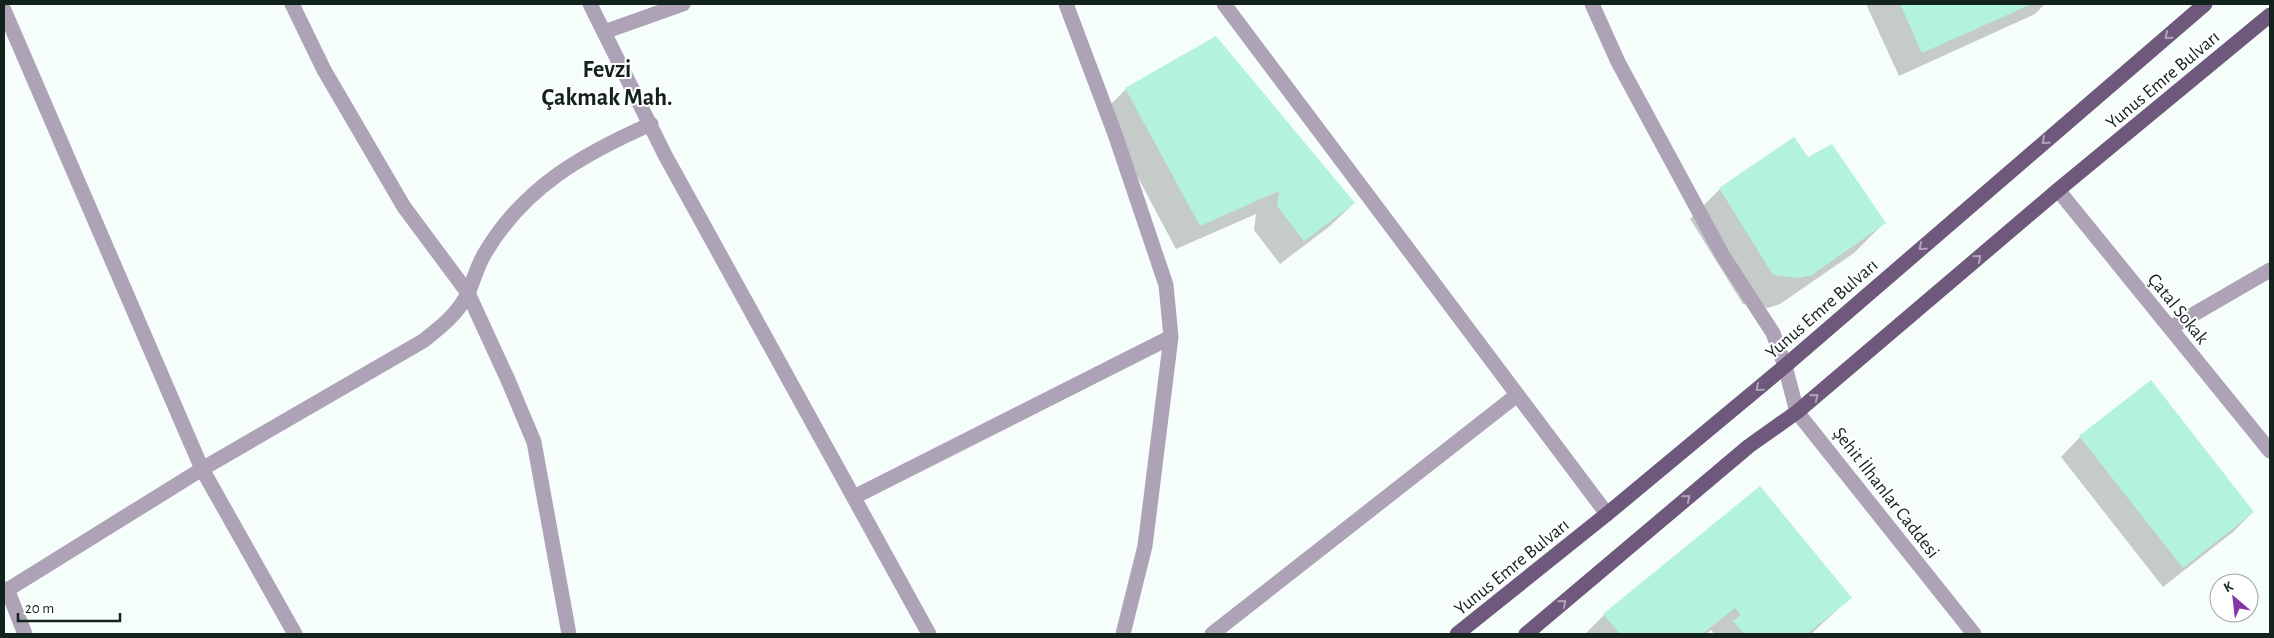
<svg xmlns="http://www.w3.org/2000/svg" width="2274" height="638" font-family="'Alegreya Sans',sans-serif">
<rect width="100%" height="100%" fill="#f6fefb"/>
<path fill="#0003" d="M1866 4H2045L2035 14 1899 76Z
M1126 89 1354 203 1330 226 1280 264 1254 230 1256 214 1176 249 1103 112Z
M1808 159 1884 223 1854 253 1780 304 1768 308 1743 304 1690 219 1720 189Z
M2080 437 2253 512 2233 532 2163 587 2061 457Z
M1850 598 1811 634H1714L1711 630 1706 634H1585L1604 615Z"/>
<path fill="#b3f2db" d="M1900 4H2032L1922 53Z
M1216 36 1355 203 1304 241 1277 206 1279 191 1200 226 1125 88Z
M1794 137 1808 157 1832 144 1886 223 1812 275 1799 278 1773 275 1719 188Z
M2151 380 2254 512 2183 568 2079 436Z
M1760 486 1852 598 1807 634H1744L1733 621 1741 615 1735 608 1702 634H1620L1603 614Z"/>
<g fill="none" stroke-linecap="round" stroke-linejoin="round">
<path stroke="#aea2b6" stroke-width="15" d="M292 4 324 70 404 207 468 293 508 380 534 442 569 634
M590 4 665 155 929 634
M1066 4 1115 134 1166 285 1171 337 1145 546 1123 634
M1224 4 1607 514
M1592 4 1618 62 1723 256 1773 333 1785 366 1797 412 1974 634
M4 10 202 469 295 634
M604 32 683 4
M2058 190 2270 451
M2170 328 2270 270
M854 497 1171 337
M7 589 25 634
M4 592 202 469 423 341C441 327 459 313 469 291 474 279 478 264 485 253 524 187 583 154 651 124
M1212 634 1517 395"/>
<path stroke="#6e587b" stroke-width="15" d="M1457 634 1607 514 1785 366 2205 4
M1526 634 1749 446 1797 412 2058 190 2270 15"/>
</g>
<defs><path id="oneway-chevron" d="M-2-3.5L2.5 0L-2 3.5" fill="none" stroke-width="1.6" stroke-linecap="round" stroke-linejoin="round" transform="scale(1.25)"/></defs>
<g stroke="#afa3b6">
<use href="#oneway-chevron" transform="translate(2168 36) rotate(139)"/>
<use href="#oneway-chevron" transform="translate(2045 141) rotate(139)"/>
<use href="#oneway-chevron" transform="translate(1922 247) rotate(139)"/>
<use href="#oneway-chevron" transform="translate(1978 258) rotate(-40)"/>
<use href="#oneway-chevron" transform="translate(1759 388) rotate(140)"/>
<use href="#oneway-chevron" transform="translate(1815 397) rotate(-40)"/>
<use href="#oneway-chevron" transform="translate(1687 498) rotate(-40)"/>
<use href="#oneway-chevron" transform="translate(1563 603) rotate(-40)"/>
</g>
<g text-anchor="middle" stroke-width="4" stroke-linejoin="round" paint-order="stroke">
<g font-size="19" fill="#12221c" stroke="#fff">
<text transform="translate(2162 79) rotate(-40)" y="7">Yunus Emre Bulvarı</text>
<text transform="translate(1821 308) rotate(-41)" y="7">Yunus Emre Bulvarı</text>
<text transform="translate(2179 308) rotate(51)" y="7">Çatal Sokak</text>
<text transform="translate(1887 492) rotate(52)" y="7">Şehit İlhanlar Caddesi</text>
<text transform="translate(1511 566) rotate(-39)" y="7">Yunus Emre Bulvarı</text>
</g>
<g font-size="24" font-weight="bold" fill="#12221c" stroke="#fff">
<text x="607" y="77">Fevzi<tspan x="607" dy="28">Çakmak Mah.</tspan></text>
</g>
</g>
<rect width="2274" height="638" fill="none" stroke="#12221c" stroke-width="10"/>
<g transform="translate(2234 598) rotate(332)"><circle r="24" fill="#ffffff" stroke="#a0a7a4"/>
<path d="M0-4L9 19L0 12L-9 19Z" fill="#8237a8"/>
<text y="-8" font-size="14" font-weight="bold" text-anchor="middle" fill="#12221c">K</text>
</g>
<path d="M18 613v8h102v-8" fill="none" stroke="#12221c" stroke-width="2.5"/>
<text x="25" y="613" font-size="15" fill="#12221c" stroke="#ffffff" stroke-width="4" paint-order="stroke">20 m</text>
</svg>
